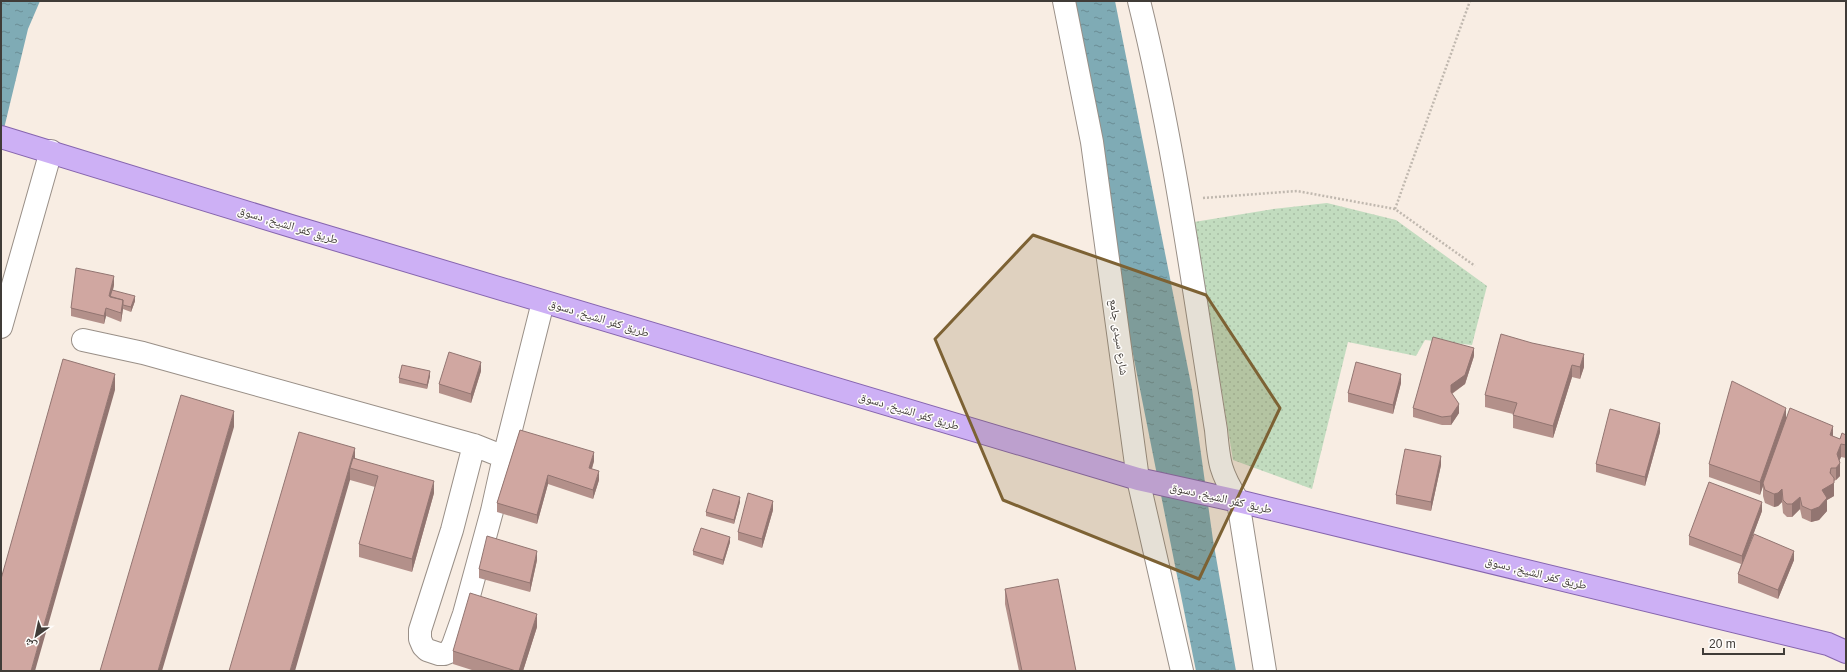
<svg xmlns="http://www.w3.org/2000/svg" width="1847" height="672" font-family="Arial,'Noto Naskh Arabic',sans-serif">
<defs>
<pattern id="grass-dots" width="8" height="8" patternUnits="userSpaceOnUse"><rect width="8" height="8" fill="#c2dcbf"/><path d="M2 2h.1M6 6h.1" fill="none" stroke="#a8bea5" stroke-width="1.8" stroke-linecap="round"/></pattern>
<pattern id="water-ripples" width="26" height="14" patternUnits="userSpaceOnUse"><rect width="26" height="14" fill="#7fabb5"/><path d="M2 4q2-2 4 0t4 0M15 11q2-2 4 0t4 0" fill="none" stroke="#698c94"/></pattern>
</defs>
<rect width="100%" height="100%" fill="#f8ede3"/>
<path fill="url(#grass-dots)" d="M1327 203 1396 220 1487 286 1472 345 1425 340 1416 356 1348 342 1312 489 1233 460 1194 222 1273 209Z"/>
<path fill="url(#water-ripples)" d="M1 1H40L28 29 1 141Z
M1070 1H1115L1192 389 1213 540 1236 671H1196L1126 319Z"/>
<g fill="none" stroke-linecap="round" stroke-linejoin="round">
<defs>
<path id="minor" d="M1064 1 1092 142 1138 479 1182 671
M1139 1C1174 142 1193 287 1216 430 1219 463 1220 472 1238 501L1265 671
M1 327 51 151
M83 340 143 353 474 445 504 457
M474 445 452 530 420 630V639L423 646 427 650 439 654H444L449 652 453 645 464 614 492 511 504 457 543 302"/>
<path id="major" d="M1 137 291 226 1138 479 1238 501 1828 644 1846 652"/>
</defs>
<use href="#minor" stroke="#998f87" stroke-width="24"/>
<use href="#major" stroke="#8665ae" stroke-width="24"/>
<path stroke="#c0b8af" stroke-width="2.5" stroke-dasharray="2 2" stroke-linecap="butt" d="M1203 198 1297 191 1395 209 1475 266
M1395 209 1470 1"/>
<use href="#minor" stroke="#fff" stroke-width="22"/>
<use href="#major" stroke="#cdb0f5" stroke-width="22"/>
</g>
<path fill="#b3908a" d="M114 285 113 290 135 301 131 312 123 309 121 322 106 316 104 324 71 316V308Z
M1532 343 1584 367 1580 379 1572 377 1553 438 1513 428V414L1485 407V395Z
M1474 356 1465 384 1452 394 1459 413 1451 425H1442L1413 417V408Z
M481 371 471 403 439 393V384Z
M430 376 427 389 399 383V378Z
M1401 383 1393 414 1348 402V393Z
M1786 418 1840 439 1846 435V458L1841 457 1839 461 1840 476 1836 480 1834 481V496L1827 500V511L1819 520 1811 522 1802 518 1800 509 1792 517H1787L1783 513 1782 502 1778 506 1774 507 1765 503 1763 496V486L1760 495 1709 477V464Z
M520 430 594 461 592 469 599 480 593 499 548 484 537 524 497 512V503Z
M1660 432 1645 486 1596 472V464Z
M355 458 434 493 412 572 359 557V544L375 487 350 480 229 671Z
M1441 465 1431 511 1396 504V495Z
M740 502 734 524 706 516V512Z
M773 510 762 548 738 540V532Z
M1762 511 1748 548 1794 560 1778 599 1738 583V574L1741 564 1689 545V536Z
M730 542 723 565 693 555V551Z
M537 560 530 592 479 578V569Z
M1005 589 1076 671H1019L1005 604Z
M537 627 523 671H475L453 664V651Z"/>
<path fill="#927571" d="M114 276V285L110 301 109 296Z
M135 296V301L131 312V307Z
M123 300V309L121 322V313Z
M106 308V316L104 324V316Z
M1474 348V356L1465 384 1451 394V385Z
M1584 354V367L1580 379V367Z
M481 362V371L471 403V394Z
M1572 365V377L1553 438V426Z
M430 371V376L427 389V385Z
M115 374V390L35 671H31Z
M1401 374V383L1393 414V405Z
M1459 404V413L1451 425V416Z
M1786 408V420L1763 483V486L1760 495V482Z
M234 411V427L162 671H158Z
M1660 423V432L1645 486V477Z
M1833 426V439L1830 435Z
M1841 444V457L1837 466V454Z
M355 448V464L350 468V480L295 671H290Z
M594 452V461L589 477V468Z
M1441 456V465L1431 511V502Z
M1840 463V476L1836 480V468Z
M1831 468V481L1834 478V496L1827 500V511L1819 520 1811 522V510L1822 490 1830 473Z
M599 471V480L593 499V490Z
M548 475V484L537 524V515Z
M434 481V493L412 572V559Z
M1782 489V502L1778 506 1774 507V494Z
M740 497V502L734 524V520Z
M1800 497V509L1792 517V504Z
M773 501V510L762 548V539Z
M1762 502V511L1742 565V556Z
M730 537V542L723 565V560Z
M537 551V560L530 592V583Z
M1794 551V560L1778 599V590Z
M537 614V627L523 671H519Z"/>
<path fill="#d0a7a1" stroke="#927571" d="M76 268 114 276 109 296 123 300 121 313 106 308 104 316 71 308Z
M112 290 135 296 131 307 123 305V300L110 297Z
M1501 334 1532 343 1584 354 1580 367 1572 365 1553 426 1513 415 1517 403 1485 395Z
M1433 337 1474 348 1465 375 1451 385V392L1459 404 1451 416 1442 417 1413 408Z
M449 352 481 362 471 394 439 384Z
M63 359 115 374 31 671H1V579Z
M1356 362 1401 374 1393 405 1348 393Z
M402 365 430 371 427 385 399 378Z
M1732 381 1786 408 1760 482 1709 464Z
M181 395 234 411 158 671H100Z
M1790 408 1833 426 1830 435 1840 439 1842 433 1846 435V445L1841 444 1837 454 1840 463 1836 468H1831L1830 473 1834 478V483L1822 490 1827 498 1819 507 1811 510 1802 506 1800 497 1792 504H1787L1783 500 1782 489 1778 493 1774 494 1765 490 1763 483Z
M1610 409 1660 423 1645 477 1596 464Z
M520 430 594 452 589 468 599 471 593 490 548 475 537 515 497 503Z
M299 432 355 448 290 671H229Z
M1405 449 1441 456 1431 502 1396 495Z
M353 458 434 481 412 559 359 544 378 476 350 468Z
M1709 482 1762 502 1742 556 1689 536Z
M713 489 740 497 734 520 706 512Z
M748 493 773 501 762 539 738 532Z
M701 528 730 537 723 560 693 551Z
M1754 534 1794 551 1778 590 1738 574Z
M487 536 537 551 530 583 479 569Z
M1058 579 1076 671H1022L1005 589Z
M470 593 537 614 519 671H516L453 651Z"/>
<path fill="#7d6234" fill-opacity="0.2" stroke="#7d6234" stroke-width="3" stroke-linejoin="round" d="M1033 235 1206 295 1280 408 1199 579 1003 500 935 339Z"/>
<g text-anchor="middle" stroke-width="3" stroke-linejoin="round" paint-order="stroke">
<g font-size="12" fill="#403c38" stroke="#fefcfa">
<text transform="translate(288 225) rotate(17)" y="4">طريق كفر الشيخ, دسوق</text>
<text transform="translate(599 318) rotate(17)" y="4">طريق كفر الشيخ, دسوق</text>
<text transform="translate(1119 337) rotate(82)" y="4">شارع سيدى جامع</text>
<text transform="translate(909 411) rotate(17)" y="4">طريق كفر الشيخ, دسوق</text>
<text transform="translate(1221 498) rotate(13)" y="4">طريق كفر الشيخ, دسوق</text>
<text transform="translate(1536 573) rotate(14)" y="4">طريق كفر الشيخ, دسوق</text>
</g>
</g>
<rect width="1847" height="672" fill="none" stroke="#403c38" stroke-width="4"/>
<g transform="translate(36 636) rotate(213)" stroke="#fefcfa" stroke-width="3" paint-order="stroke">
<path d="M0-3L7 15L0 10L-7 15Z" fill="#403c38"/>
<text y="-6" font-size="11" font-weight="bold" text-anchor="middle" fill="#403c38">ش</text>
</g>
<path d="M1703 648v6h81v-6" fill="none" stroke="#403c38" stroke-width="2"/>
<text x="1709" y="648" font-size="12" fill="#403c38" stroke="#fefcfa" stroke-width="3" paint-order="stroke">20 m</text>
</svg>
